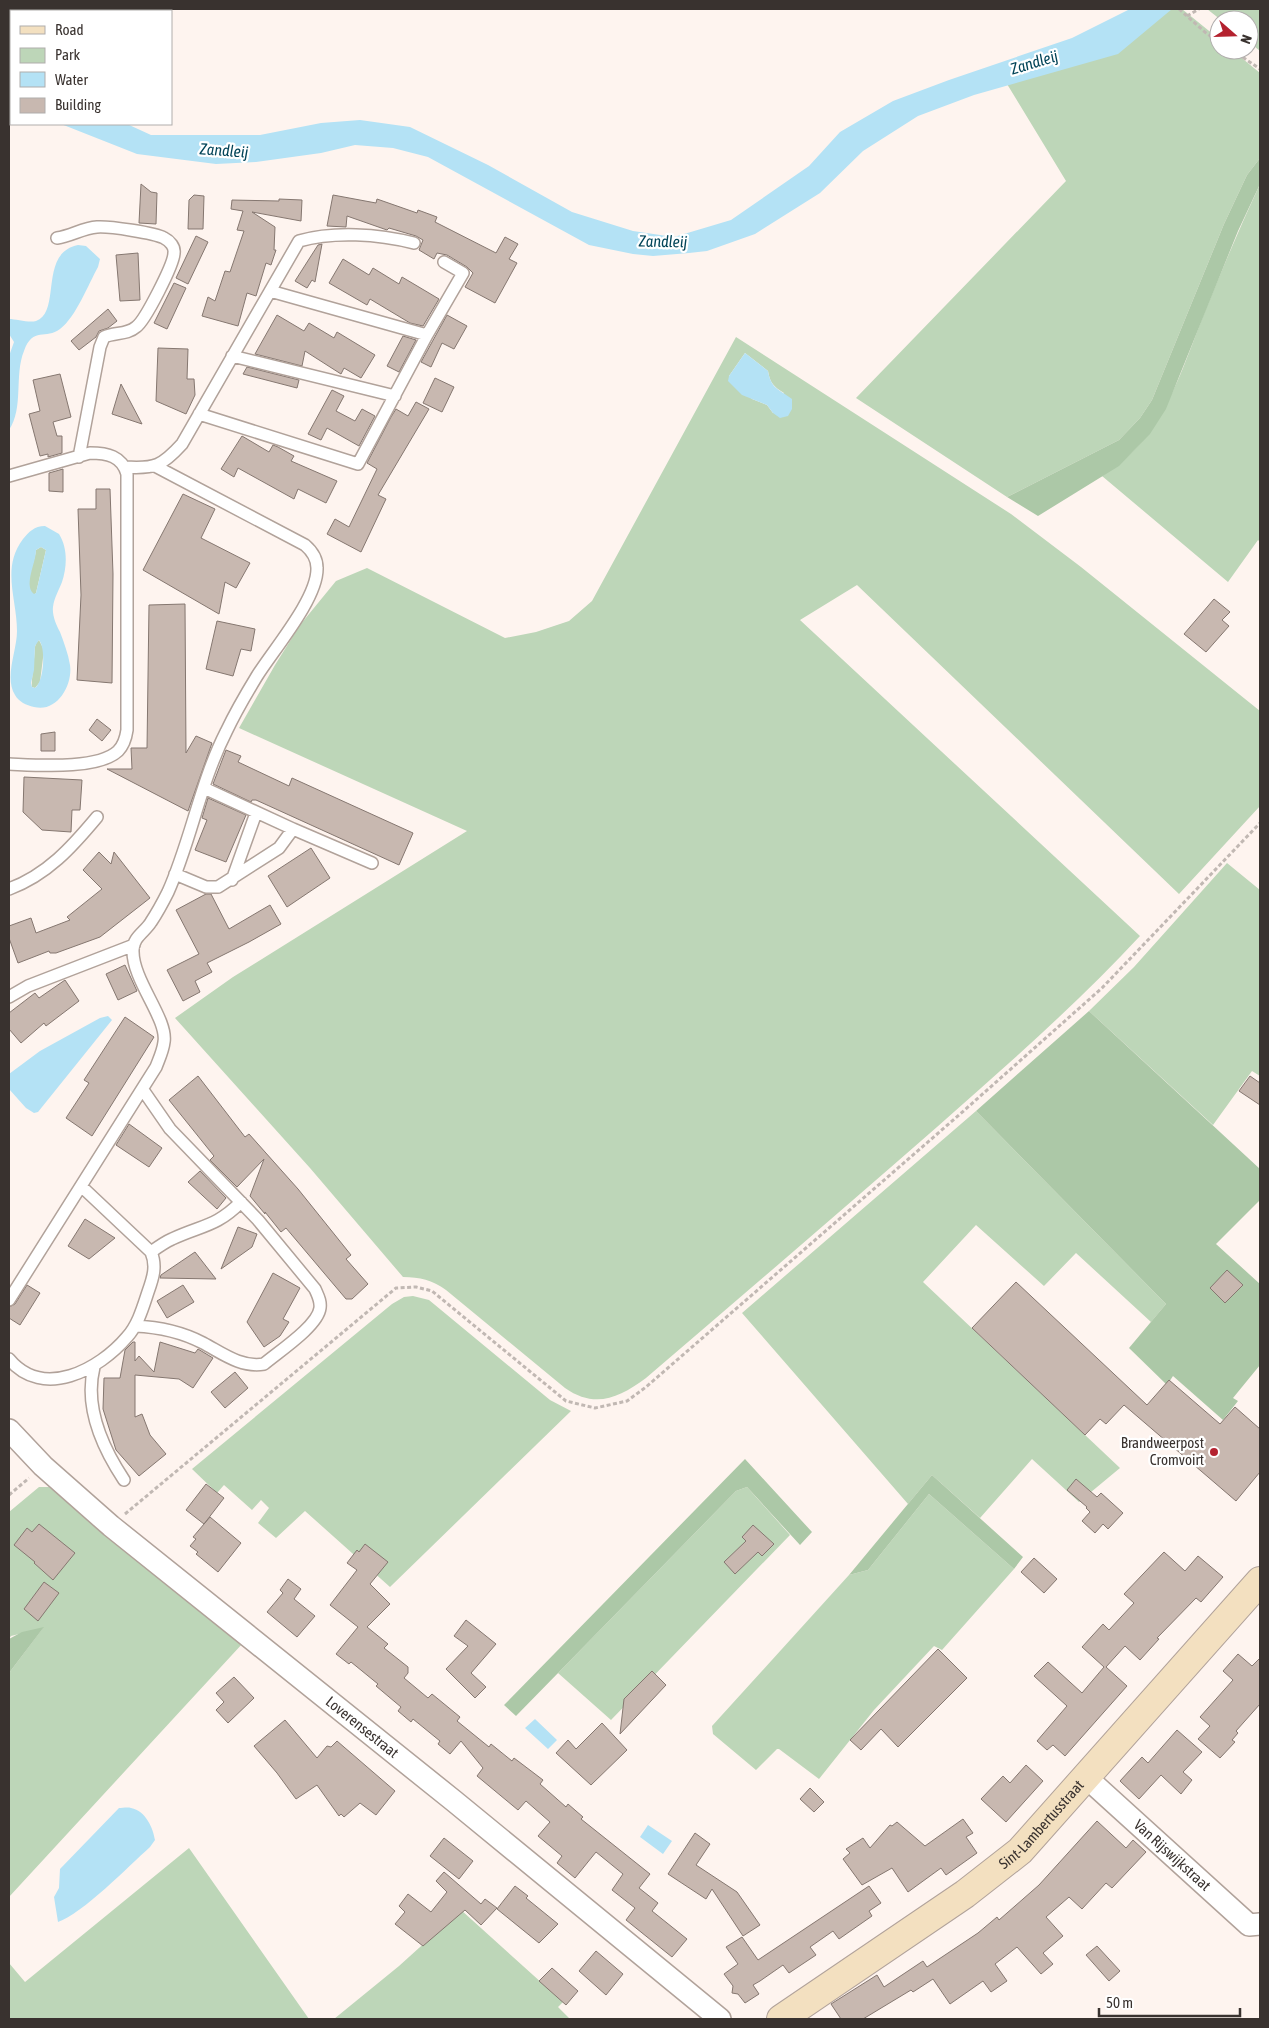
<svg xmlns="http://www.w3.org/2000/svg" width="1269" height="2028" font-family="'Asap Condensed',sans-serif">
<rect width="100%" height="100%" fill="#fef4ef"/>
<path fill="#bdd6b8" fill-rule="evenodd" d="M1172 9H1182L1219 39V50H1232L1260 73V158L1247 175 1224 224 1152 400 1140 418 1119 440 1007 497 856 398 1066 181 1007 84Z
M1207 9H1260V51L1249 42V20H1221Z
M1260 184V542L1258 540 1228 582 1102 476C1164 438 1180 373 1206 309 1223 267 1241 225 1260 184Z
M736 337 1011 514 1081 567 1260 711V806L1179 894 857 585 800 620 1140 936C1077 1004 1007 1065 937 1127 841 1211 743 1295 646 1378 619 1398 595 1409 565 1388L446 1290C432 1280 420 1277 403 1277L310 1168 175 1018 233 977 467 831 239 728 275 665 300 625 336 581 367 568 505 638 536 632 569 621 592 601ZM745 353 768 371C770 383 774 387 784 393L773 413 767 405 752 399 729 376Z
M41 547 46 550 36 593 34 595C22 586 35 563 36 550Z
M39 640 44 650 40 682 35 688 32 687C31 685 35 653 35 647 36 643 36 643 39 640Z
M1227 863 1260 890V1076L1252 1071 1213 1125 1089 1011 1134 967Z
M976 1111 1166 1304 1151 1322 1076 1253 1044 1286 976 1225 923 1282 1120 1468 1079 1502 1032 1459 980 1518 932 1475 908 1504 742 1313Z
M413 1296 429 1300 550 1400 571 1411 390 1587 305 1511 276 1538 258 1523 269 1508 261 1500 252 1510 224 1485 217 1493 192 1469 392 1304 404 1297Z
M39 1487H49L243 1643 9 1897V1673L43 1628 11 1636 9 1639V1512Z
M747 1487 790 1535 611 1720 558 1673 736 1491Z
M929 1494 1014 1569 942 1650 934 1646 874 1710 819 1779 779 1749H777L756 1770 713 1734 712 1726 849 1575 868 1570Z
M189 1848 309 2019H9V1963L25 1982Z
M461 1910 563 2002 558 2007 570 2019H334L399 1966Z"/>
<path fill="#acc8a7" d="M1260 158V184L1238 231 1166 409 1150 434 1119 466 1038 516 1007 497 1119 440 1140 418 1152 400 1224 224 1247 175Z
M1089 1011 1260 1169V1200L1216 1244 1260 1284V1365L1233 1398 1238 1401 1223 1420 1173 1376 1167 1385 1129 1348 1166 1304 976 1111Z
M745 1459 812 1532 800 1545 747 1487 736 1491 516 1716 504 1705Z
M932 1475 1023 1557 1014 1569 929 1494 868 1570 849 1575Z
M44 1627 9 1673V1639L22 1632Z"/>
<path fill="#b4e2f5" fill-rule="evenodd" d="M1130 9H1172L1118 54 974 95 918 116 863 151 820 193 755 234 707 251 689 253 653 256 633 254 589 245 428 157 393 148 355 145 321 153 256 162 216 164 137 154 61 124H127L151 135H260L321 123 360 120 410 127 488 165 572 212 633 231 674 237 731 220 809 166 840 132 893 101 949 80 1072 38Z
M78 245 86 246 100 259 98 267C88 285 76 317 60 329 46 340 33 326 24 351 14 375 24 408 9 430V356L14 342 9 334V319C16 319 29 323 36 321 62 312 38 253 78 245Z
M745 353 768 371C771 389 779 389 792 399V409L788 416 780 418 773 413 767 405 742 395 728 381 729 376Z
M45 526 59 534C68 548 67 567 62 582 59 590 54 598 53 607 52 615 56 625 60 632 64 643 68 653 70 665 73 685 57 713 34 707 26 705 19 702 15 695 4 677 17 651 17 631 17 599 1 568 23 539 29 532 34 526 45 526ZM41 547 46 550 36 593 34 594C23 586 36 563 36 550ZM39 640C46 648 44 682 35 688L32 687 31 683 34 670 35 646Z
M108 1016 112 1020 38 1112 34 1113 26 1108 9 1089V1074L40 1051 100 1018Z
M535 1719 557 1740 548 1749 525 1728Z
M119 1808C122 1808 128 1807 131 1808 146 1811 153 1828 155 1840L150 1847C129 1866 82 1914 58 1922L54 1897 59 1888 60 1869Z
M648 1825 672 1841 663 1854 640 1837Z"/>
<path fill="#c8b8b0" stroke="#857770" d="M141 184 151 192 157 193 156 224 139 223Z
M194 195 204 196 203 229H188L189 200Z
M333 195 376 203 377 199 417 213 418 210 437 217 435 222 496 253 505 237 518 244 509 259 517 263 495 303 465 287 473 273 467 267 447 255 437 253 434 259 419 250 423 240 416 236 389 228 387 230 347 216 346 227 327 226Z
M279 199 302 200 301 221 252 212 275 227 274 250H276L271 265 266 263 256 296 247 293 238 326 202 316 208 297 215 301 225 271 230 272 244 231 237 230 243 211 231 209 232 200 279 201Z
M196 236 208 242 188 284 176 278Z
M322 244 315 282 312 280 307 288 295 281 318 245Z
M138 253 140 300 120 301 116 255Z
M343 259 369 275 373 268 399 284 402 277 439 299 423 326 410 323 370 299 367 305 329 283Z
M174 283 186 288 167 329 154 323Z
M108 309 117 321 108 328 99 331 96 337 79 350 71 341Z
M277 315 304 331 309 323 334 338 337 332 375 355 361 378 344 368 341 374 305 351 302 366 255 354Z
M447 315 467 326 454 349 442 343 431 367 421 362Z
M403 336 416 340 399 372 387 366Z
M158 348 188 349 187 379H194L195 395 186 414 156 401Z
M247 367 299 380 297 388 243 374Z
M60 374 71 417 53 422 57 436H62V453L48 457V454L40 456 29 414 40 411 33 380Z
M435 378 454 387 442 412 423 403Z
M121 384 142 424 112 414Z
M332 390 344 396 336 411 355 421 362 409 375 416 359 446 327 428 321 440 308 434Z
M416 402 429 409 378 495 386 499 361 552 327 534 335 519 349 527 377 469 367 463 391 417 396 409 408 416Z
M242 436 269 452 273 445 278 447 294 456 291 461 337 481 326 503 298 489 294 499 238 468 234 477 221 469Z
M63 469V492L49 491V473Z
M96 489H110L113 574 112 683 77 680 81 595 78 509H96Z
M183 494 215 509 201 538 250 563 236 588 225 582 219 614 143 570Z
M1214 599 1230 612 1222 620 1229 626 1206 652 1184 634Z
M185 604 186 753 196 736 212 743 188 811 107 769H132L131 748H147L149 605Z
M217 621 255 629 251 651 241 649 233 676 206 669Z
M97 719 111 730 102 741 89 730Z
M55 732V751H41V734Z
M226 750 241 756 238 762 289 786 292 778 413 833 399 865 256 800H252L251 802 213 784Z
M24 777 82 780 80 810H72L71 832 42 830 23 812Z
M208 798 246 815 226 862 195 850 207 820 202 818Z
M311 848 330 878 287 907 268 876Z
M99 852 111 864 114 852 150 898 100 937 56 953H50L49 951 18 963 9 938V926L31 918 36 933 70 920 67 917 102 889 83 870Z
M206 894H211L229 929 270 905 281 924 249 942 207 963 212 972 195 981 200 992 183 1001 167 970 199 954 176 910Z
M125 965 137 991 118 1000 106 974Z
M65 980 79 1001 46 1026 44 1023 21 1043 9 1029V1013L35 993 39 998Z
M125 1017 154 1037 92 1136 66 1118 89 1083 84 1080Z
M198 1076 245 1137 249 1134 298 1189 351 1255 346 1259 368 1284 352 1299H346L286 1228 281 1232 265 1212V1214L250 1196 264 1159 237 1187 210 1160 214 1156 169 1100Z
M1250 1076 1260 1083V1105L1239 1091Z
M129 1124 162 1148 149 1167 116 1145Z
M200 1171 226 1198 217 1209 188 1182Z
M85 1219 115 1238 89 1259 68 1246Z
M238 1227 257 1234 252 1247 221 1269Z
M195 1252 216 1279 160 1278 161 1275Z
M1227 1270 1243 1285 1225 1303 1210 1288Z
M273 1273 300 1288 283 1319 289 1322 280 1336 264 1347 247 1322Z
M1016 1282 1147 1405 1169 1380 1220 1424 1235 1407 1260 1429V1472L1236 1501 1124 1405 1106 1424 1100 1419 1085 1435 972 1328Z
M27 1285 40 1293 20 1325 9 1318V1307L15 1304Z
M183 1285 194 1302 167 1318 157 1301Z
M133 1342H135V1361L139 1356 154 1372 160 1342 195 1353 198 1349 213 1358 193 1388 179 1379 135 1375V1417L142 1414 150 1435 166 1454 139 1476 116 1450 103 1409 104 1378H120L125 1350Z
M235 1372 248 1388 225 1408 211 1392Z
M1076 1479 1097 1497 1101 1493 1123 1513 1108 1529 1103 1524 1095 1533 1082 1521 1090 1512 1086 1508 1087 1507 1067 1490Z
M206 1484 224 1498 204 1524 186 1510Z
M210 1517 241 1543 218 1572 196 1554 198 1552 190 1546 196 1539 193 1537Z
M39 1524 75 1553 53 1580 34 1563 35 1562 14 1545 27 1528 32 1532Z
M753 1525 774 1544 762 1556 758 1552 735 1574 724 1562 746 1541 742 1537Z
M365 1544 388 1562 370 1584 390 1604 367 1627 388 1644 384 1648 408 1667V1673L404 1678 428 1698 432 1694 460 1717 457 1721 489 1747 491 1744 512 1761 514 1758 543 1780 540 1784 566 1807 568 1804 583 1817 581 1819 650 1874 639 1888 658 1903 652 1911 687 1939 672 1957 626 1920 635 1908 612 1890 623 1874 596 1852 575 1878 557 1863 562 1856 538 1836 550 1822 526 1801 518 1810 477 1776 483 1768 461 1741 450 1754 438 1744 440 1741 413 1719 411 1722 398 1711 401 1707 376 1686 378 1684 351 1662 349 1664 336 1654 358 1627 330 1605 357 1570 347 1563 357 1550 359 1552Z
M1164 1552 1185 1571 1198 1556 1223 1577 1201 1602 1196 1598 1157 1638 1159 1639 1140 1660 1125 1646 1106 1667 1127 1686 1065 1756 1053 1745 1047 1750 1037 1741 1067 1706 1034 1676 1048 1662 1082 1693 1104 1667 1082 1647 1103 1624 1109 1630 1134 1603 1124 1594Z
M1034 1558 1057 1579 1044 1593 1021 1572Z
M288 1579 301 1589 294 1599 315 1616 297 1637 267 1612 283 1593 280 1590Z
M44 1582 59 1593 38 1621 24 1609Z
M466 1620 496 1644 471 1673 486 1687 475 1698 446 1669 468 1646 454 1636Z
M938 1649 967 1678 898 1747 881 1729 861 1750 850 1740Z
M1238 1654 1252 1666 1260 1658V1704L1236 1731 1238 1733 1232 1740 1235 1742 1220 1758 1198 1739 1210 1726 1200 1717 1233 1680 1223 1671Z
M652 1671 666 1685 620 1734 624 1699Z
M234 1677 254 1698 228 1723 216 1710 224 1702 216 1693Z
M285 1720 317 1758 327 1746 331 1747 337 1741 395 1791 376 1815 360 1803 344 1817 341 1814 339 1816 317 1785 296 1799 277 1773 254 1746Z
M602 1723 627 1750 591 1785 556 1753 568 1740 576 1749Z
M1177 1730 1202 1752 1183 1772 1192 1780 1181 1794 1161 1775 1139 1799 1120 1781 1142 1757 1148 1763Z
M1026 1765 1043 1781 1006 1822 981 1799 1003 1776 1010 1783Z
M810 1788 824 1802 814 1812 800 1799Z
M963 1819 973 1833 966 1837 977 1853 946 1875 941 1868 908 1892 892 1868 862 1885 843 1859 850 1853 846 1849 863 1838 870 1848 890 1825 892 1826 897 1822 925 1846Z
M1097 1821 1126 1848 1133 1840 1146 1852 1112 1888 1106 1883 1082 1909 1069 1897 1046 1917 1063 1936 1043 1953 1053 1964 1041 1974 1017 1947 995 1964 1007 1981 991 1992 983 1981 950 2004 933 1979 913 1992 911 1990 863 2019H841L831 2004 877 1975 884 1987 923 1961 927 1967 978 1933 997 1917 999 1920 1039 1885Z
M695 1833 710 1844 696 1865 737 1892 760 1925 743 1936 712 1889 706 1899 668 1874Z
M444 1838 473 1861 459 1879 430 1856Z
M444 1872 481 1904 485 1899 497 1908 481 1925 465 1910 423 1946 395 1924 405 1912 399 1906 408 1894 431 1912 447 1892 436 1881Z
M515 1886 528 1896 526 1898 558 1924 539 1943 497 1909Z
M869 1886 881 1903 869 1911 872 1916 839 1939 833 1931 810 1947 816 1955 789 1973 783 1965 760 1981 753 1985 759 1994 745 2003 738 1994 732 1993 733 1986 724 1974 738 1964 726 1947 742 1937 758 1960Z
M1097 1946 1120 1971 1109 1981 1086 1955Z
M596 1951 623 1974 606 1995 579 1971Z
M552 1968 578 1991 566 2005 539 1981Z"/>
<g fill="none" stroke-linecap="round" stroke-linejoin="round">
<defs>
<path id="lane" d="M57 238C71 236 83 228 97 227 109 226 155 233 164 238 170 241 175 247 174 253 174 264 145 321 136 327 127 335 115 332 104 337L100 347 79 457
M270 291 427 335 463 273 444 262
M232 356 395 396
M199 414 358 464 427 335
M125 467C155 469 162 466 182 444L299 241C334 231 378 234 414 243
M9 476 90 453C107 453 122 456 127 474V730C126 737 124 745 118 751 98 770 36 765 9 764
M293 829 372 863
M175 874 206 887H218L279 848 293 829 204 788
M232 880 256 813
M9 889C47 875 72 847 97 817
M9 997 28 986 134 945
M151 1252C158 1247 165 1242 172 1239 202 1225 216 1227 241 1202
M9 1300 156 1067C159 1059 163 1051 164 1042 168 1019 132 980 133 950 133 937 145 932 151 922 157 913 163 902 168 892 191 841 200 783 226 732 235 713 246 694 257 676 274 649 318 598 317 568 317 558 312 551 305 545L155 466
M135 1326C158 1327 182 1332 203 1343 222 1353 241 1368 264 1364 278 1352 318 1326 320 1308 321 1301 318 1296 315 1289L258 1220 170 1129 143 1090
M9 1359C43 1400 99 1370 127 1337 138 1325 143 1307 148 1292 153 1278 157 1266 151 1252L81 1186
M94 1367C84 1407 102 1447 124 1480"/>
<g id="street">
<path id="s1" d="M9 1430 43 1466 111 1526 454 1801 720 2019"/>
<path id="s2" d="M1087 1778 1249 1925 1260 1924"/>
</g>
<g id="secondary">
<path id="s3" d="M781 2019 965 1894 1020 1851 1260 1581"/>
</g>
</defs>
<use href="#lane" stroke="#b1a29a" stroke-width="14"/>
<use href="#street" stroke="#b1a29a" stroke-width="24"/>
<use href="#secondary" stroke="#b1a29a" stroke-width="30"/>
<path stroke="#c1b8b3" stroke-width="3" stroke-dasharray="4 2.5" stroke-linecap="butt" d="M1179 9 1206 33 1219 42
M1187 16 1199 9
M1232 50 1260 69
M9 1495 29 1478
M125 1514 396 1288 416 1287 432 1291 566 1401 595 1408 627 1401 646 1387 959 1115 1102 988 1260 823"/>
<use href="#lane" stroke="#fff" stroke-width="11"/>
<use href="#street" stroke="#fff" stroke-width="21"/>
<use href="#secondary" stroke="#f3e0c0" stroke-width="28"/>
</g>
<circle fill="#b4222f" stroke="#fff" stroke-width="2" cx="1214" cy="1452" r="5"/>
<g text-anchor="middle" stroke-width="4.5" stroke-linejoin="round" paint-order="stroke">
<g font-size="15" fill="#39322f" stroke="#fff" text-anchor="end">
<text x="1204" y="1448">Brandweerpost<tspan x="1204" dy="17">Cromvoirt</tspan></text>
</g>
<g font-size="15" fill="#39322f" stroke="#fff">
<text dy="5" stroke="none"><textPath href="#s1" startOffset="462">Loverensestraat</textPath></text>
<text dy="5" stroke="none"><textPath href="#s3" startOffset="326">Sint-Lambertusstraat</textPath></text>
<text dy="5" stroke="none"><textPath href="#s2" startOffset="115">Van Rijswijkstraat</textPath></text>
</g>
<g font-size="16" font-style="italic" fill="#024458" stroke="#fff">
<text transform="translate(1034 62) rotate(-17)" y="6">Zandleij</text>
<text transform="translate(224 150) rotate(4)" y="6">Zandleij</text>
<text transform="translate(663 241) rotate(1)" y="6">Zandleij</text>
</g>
</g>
<rect width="1269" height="2028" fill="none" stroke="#39322f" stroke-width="20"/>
<rect x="10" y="10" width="162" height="115" fill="#ffffff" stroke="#b0adac"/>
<rect x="20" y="26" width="25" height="8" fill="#f3e0c0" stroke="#b0adac"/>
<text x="55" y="35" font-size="15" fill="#39322f">Road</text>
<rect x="20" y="48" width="25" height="15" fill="#bdd6b8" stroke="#b0adac"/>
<text x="55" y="60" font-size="15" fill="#39322f">Park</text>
<rect x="20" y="72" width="25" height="15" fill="#b4e2f5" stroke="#b0adac"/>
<text x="55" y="85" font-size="15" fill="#39322f">Water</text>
<rect x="20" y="98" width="25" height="15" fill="#c8b8b0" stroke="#b0adac"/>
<text x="55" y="110" font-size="15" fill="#39322f">Building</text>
<g transform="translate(1234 35) rotate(110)"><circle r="24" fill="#ffffff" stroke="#b0adac"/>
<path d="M0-4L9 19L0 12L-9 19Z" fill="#b4222f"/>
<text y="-8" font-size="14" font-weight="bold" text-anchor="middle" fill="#39322f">N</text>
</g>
<path d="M1099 2008v8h141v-8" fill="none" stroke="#39322f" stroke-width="2.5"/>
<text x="1106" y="2008" font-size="15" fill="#39322f" stroke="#ffffff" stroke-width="4" paint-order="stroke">50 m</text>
</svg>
